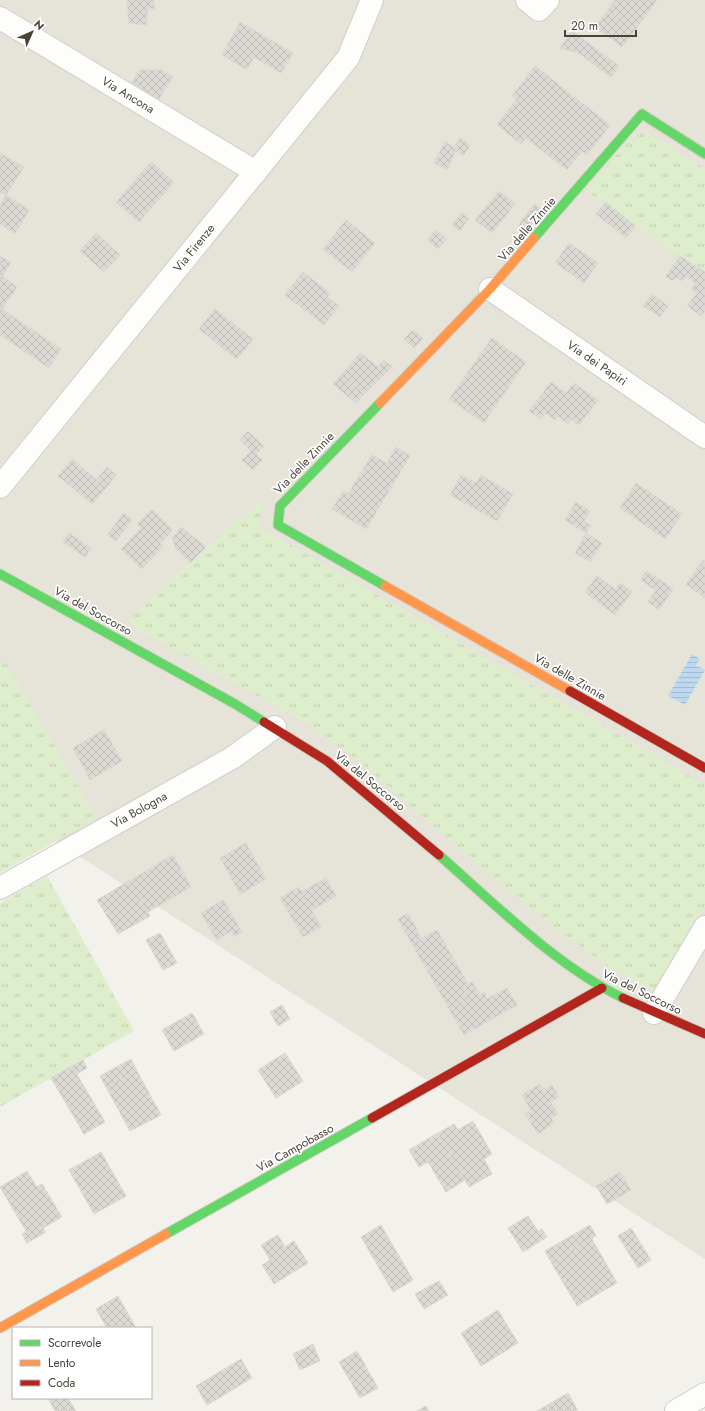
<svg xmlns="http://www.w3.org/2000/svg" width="705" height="1411" font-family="Jost,sans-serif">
<defs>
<pattern id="grass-tufts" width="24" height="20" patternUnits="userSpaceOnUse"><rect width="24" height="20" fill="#deedcc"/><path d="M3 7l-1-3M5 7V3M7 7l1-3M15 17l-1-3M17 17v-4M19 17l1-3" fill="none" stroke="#c0ccb0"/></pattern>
<pattern id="water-rules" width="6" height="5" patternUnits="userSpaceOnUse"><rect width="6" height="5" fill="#bdd9f0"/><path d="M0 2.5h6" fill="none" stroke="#a4bbce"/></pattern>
<pattern id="building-cross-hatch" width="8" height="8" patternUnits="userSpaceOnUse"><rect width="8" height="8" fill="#dcdad4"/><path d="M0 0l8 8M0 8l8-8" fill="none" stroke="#bebcb7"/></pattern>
</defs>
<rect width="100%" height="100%" fill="#f2f1ec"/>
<path fill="#e6e3d9" d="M0 0H705V1259L0 805Z"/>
<path fill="url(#grass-tufts)" d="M636 133H647L705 169V272L635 226 606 202 585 191Z
M262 499V515L258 526 705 785V907L656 991 612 969 562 933 486 872 362 764 313 727 134 627 127 620Z
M6 662 96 818 0 873V666Z
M47 876 134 1031 0 1107V903Z"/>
<path fill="url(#water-rules)" d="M692 654 700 659 696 665 705 670 685 705 668 696Z"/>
<path fill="url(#building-cross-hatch)" stroke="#dad8d2" d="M127 0H153L155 9 148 8 146 25 129 23Z
M615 0H657L635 30 608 10Z
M608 10 635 30 622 47 595 27Z
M240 22 293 53 281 73 254 57 247 70 222 55Z
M572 31 619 66 611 77 579 53 560 48Z
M535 66 610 125 587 155 582 151 567 170 526 138 521 144 497 125 517 99 512 96Z
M139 70H162L173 77 159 99 132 83Z
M461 138 470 146 463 156 453 148Z
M445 141 456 150 447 170 434 163Z
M0 153 24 167 6 195 0 192Z
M151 162 174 182 139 222 116 202Z
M499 191 515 204 492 233 475 220Z
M6 195 29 210 15 234 0 224V205Z
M606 202 635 226 626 238 596 214Z
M534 204 543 210 537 217 529 211Z
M529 211 537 217 529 228 518 226Z
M461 213 469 218 460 231 452 225Z
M346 220 375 243 352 272 323 249Z
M436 230 447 239 438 249 427 240Z
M96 233 120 255 104 272 80 251Z
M569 243 598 263 584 283 555 263Z
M0 256 11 263 2 276 17 287 2 309 0 308Z
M680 256 705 272V311L701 316 687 306 697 293 691 289 695 283 686 276 682 281 676 277 672 281 666 276Z
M303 272 330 293 327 297 339 306 324 325 285 295Z
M652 294 668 306 660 317 643 306Z
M0 308 61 349 49 368 0 335Z
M215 309 245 333 229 353 199 329Z
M413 330 423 338 414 348 404 339Z
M245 333 253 339 237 359 229 353Z
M492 338 526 362 484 423 449 399Z
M360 353 378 367 384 360 392 367 364 394 341 375Z
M341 375 364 394 356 403 333 384Z
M551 382 566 393 574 383 598 400 579 425 571 419 568 424 558 416 555 420 545 413 541 419 529 411Z
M248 431 264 446 256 454 262 460 253 470 242 460 251 451 240 440Z
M396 447 410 456 366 529 332 509 343 491 348 494 372 455 387 463Z
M72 459 106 488 92 504 58 476Z
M107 467 116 475 106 488 96 480Z
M461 475 476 483 481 475 513 494 497 521 450 495Z
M636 483 682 514 665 539 620 508Z
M576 502 590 511 584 521 591 526 586 533 565 520Z
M152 509 173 530 160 544 163 546 142 569 121 549 141 528 137 524Z
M124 513 132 520 116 541 107 535Z
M181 527 206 547 190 563 176 549 172 538Z
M69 533 91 548 85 557 63 542Z
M586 533 602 543 590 562 575 553Z
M703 560 705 561V598L686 584Z
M646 571 662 581 656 591 641 580Z
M597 576 615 589 620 583 632 592 615 615 585 592Z
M662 581 673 589 659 610 648 602Z
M104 730 122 761 90 780 73 748Z
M246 843 266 879 240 894 220 858Z
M173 855 191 887 148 912 129 881Z
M326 878 336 896 312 910 301 892Z
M129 881 150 916 118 934 97 900Z
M299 887 321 927 303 937 280 898Z
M223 900 242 932 234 937 231 931 217 940 201 913Z
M408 913 422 939 412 944 398 919Z
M437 930 468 984 462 988 468 998 449 1009 412 944Z
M160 933 177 963 163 970 146 940Z
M472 982 480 995 484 992 487 999 507 988 517 1005 464 1035 449 1009 468 998 462 988Z
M282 1005 290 1019 278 1026 270 1012Z
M192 1013 204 1034 174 1051 162 1030Z
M285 1053 303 1081 276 1098 258 1070Z
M131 1059 137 1071 106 1087 100 1076Z
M83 1060 87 1068 77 1074 72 1066Z
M72 1066 105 1122 84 1134 51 1078Z
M137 1071 161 1115 130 1131 106 1087Z
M540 1084 543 1090 552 1085 559 1097 550 1102 558 1114 551 1118 554 1123 538 1134 525 1114 531 1111 522 1095Z
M473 1121 492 1154 484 1159 492 1174 469 1187 438 1133 454 1124 458 1130Z
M438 1133 465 1180 446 1192 428 1162 419 1167 409 1150Z
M101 1152 126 1196 94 1214 69 1170Z
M27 1171 37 1187 42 1184 62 1217 43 1228 46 1232 27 1243 22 1234 26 1231 0 1187Z
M620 1172 631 1190 607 1204 596 1186Z
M528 1216 538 1231 542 1229 547 1237 523 1252 508 1228Z
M381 1225 413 1280 393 1292 361 1237Z
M590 1225 596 1236 551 1262 545 1251Z
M631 1228 651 1260 638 1268 618 1236Z
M278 1235 285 1247 294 1241 308 1263 274 1284 262 1265 270 1260 261 1245Z
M592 1239 617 1283 577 1306 551 1262Z
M439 1281 448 1295 424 1309 415 1294Z
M118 1296 136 1328H107L96 1309Z
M498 1310 518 1343 481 1366 461 1333Z
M313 1344 320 1361 300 1370 293 1354Z
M357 1351 378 1388 360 1398 339 1362Z
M241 1359 252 1378 207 1405 196 1386Z
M568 1393 578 1411H537Z
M48 1398H68L76 1411H55Z
M426 1406 429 1411H417Z"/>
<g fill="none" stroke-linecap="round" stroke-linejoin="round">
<defs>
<path id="street" d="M527 0 539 10 548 0
M0 18 256 172
M490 289 705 437
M0 487 348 58 372 0
M0 888 232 758 275 727
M654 1013 705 927
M676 1411 705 1394"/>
<path id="fast" d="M534 238 642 114 705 154
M380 403 280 506 278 525 385 586
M0 574 235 704 264 722
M439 855C495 904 555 965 623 998
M166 1234 372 1118"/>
<path id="slow" d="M380 403 490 289 534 238
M385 586 570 691
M0 1328 166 1234"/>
<path id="jam" d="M570 691 705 768
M264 722 327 761 439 855
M623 998 705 1034
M372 1118 602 988"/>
</defs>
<use href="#street" stroke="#d0ceca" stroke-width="24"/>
<use href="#fast" stroke="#d2cec3" stroke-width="11"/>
<use href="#slow" stroke="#d2cec3" stroke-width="11"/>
<use href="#jam" stroke="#d2cec3" stroke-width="11"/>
<use href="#street" stroke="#fdfdfc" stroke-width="22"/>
<use href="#fast" stroke="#63d668" stroke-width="9"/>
<use href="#slow" stroke="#ff974d" stroke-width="9"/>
<use href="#jam" stroke="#b3261e" stroke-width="9"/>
</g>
<g text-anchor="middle" stroke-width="3.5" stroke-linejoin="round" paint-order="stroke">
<g font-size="12" fill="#494337" stroke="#fff">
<text transform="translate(128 95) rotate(31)" y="4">Via Ancona</text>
<text transform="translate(527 229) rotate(-49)" y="4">Via delle Zinnie</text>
<text transform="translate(194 248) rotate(-51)" y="4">Via Firenze</text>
<text transform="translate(597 363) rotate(34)" y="4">Via dei Papiri</text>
<text transform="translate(304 463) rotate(-46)" y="4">Via delle Zinnie</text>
<text transform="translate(93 611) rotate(29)" y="4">Via del Soccorso</text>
<text transform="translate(570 677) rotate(30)" y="4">Via delle Zinnie</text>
<text transform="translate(370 781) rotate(39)" y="4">Via del Soccorso</text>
<text transform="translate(139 810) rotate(-29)" y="4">Via Bologna</text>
<text transform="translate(642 992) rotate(26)" y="4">Via del Soccorso</text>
<text transform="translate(295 1148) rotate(-29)" y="4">Via Campobasso</text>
</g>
</g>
<rect x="12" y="1327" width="140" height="72" fill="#ffffff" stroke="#b6b4af"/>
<rect x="20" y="1340" width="20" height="6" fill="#63d668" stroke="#b6b4af"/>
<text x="48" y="1347" font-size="12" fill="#494337">Scorrevole</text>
<rect x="20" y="1360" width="20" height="6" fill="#ff974d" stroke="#b6b4af"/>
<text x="48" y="1367" font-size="12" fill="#494337">Lento</text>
<rect x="20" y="1380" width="20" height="6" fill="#b3261e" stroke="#b6b4af"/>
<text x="48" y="1387" font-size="12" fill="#494337">Coda</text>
<g transform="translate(32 32) rotate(45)" stroke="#ffffff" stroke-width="3" paint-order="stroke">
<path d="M0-3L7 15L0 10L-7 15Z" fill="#494337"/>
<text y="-6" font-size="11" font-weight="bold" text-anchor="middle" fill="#494337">N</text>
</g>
<path d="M565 30v6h71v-6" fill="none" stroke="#494337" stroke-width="2"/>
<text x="571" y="30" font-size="12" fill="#494337" stroke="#ffffff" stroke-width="3" paint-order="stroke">20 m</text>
</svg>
